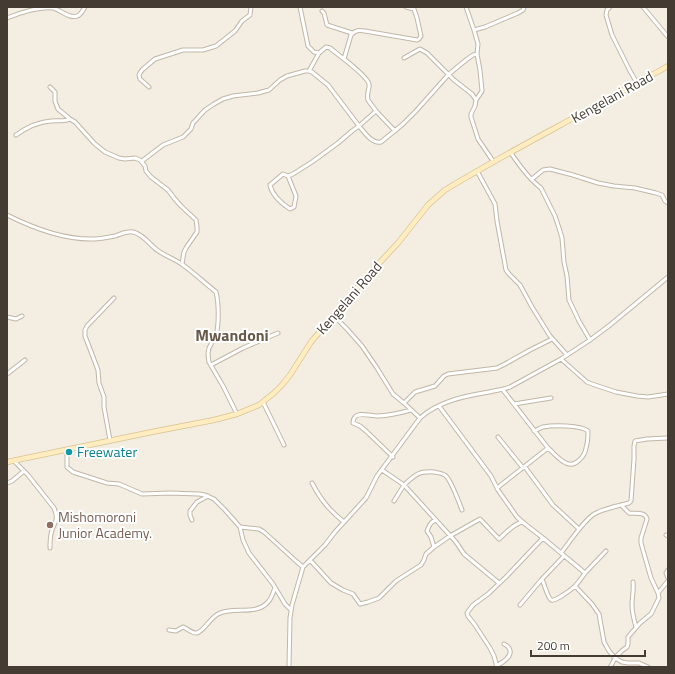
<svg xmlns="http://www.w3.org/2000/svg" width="675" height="674" font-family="'Titillium Web',sans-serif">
<rect width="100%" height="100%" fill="#f3ede2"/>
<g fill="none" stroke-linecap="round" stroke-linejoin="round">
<defs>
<path id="street" d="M300 7 308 46 314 52 319 53
M466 7 474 30 478 44 477 54 480 70 482 91 476 100
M610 7 607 10 606 15 612 35 630 71 637 83
M643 7 668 37
M322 11 324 13 327 25 352 33
M7 18C19 13 41 6 53 8 61 10 69 19 77 16 81 15 83 10 85 7
M474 30 485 27 518 13 523 10 524 7
M404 58 418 50 420 49 427 53 454 80 472 94 476 100 475 106 471 114V117L478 139 493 161
M344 59 351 35C355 30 359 30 365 31L417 40 419 39 421 36 417 18 414 9 406 7
M309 71 319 53 326 47 330 48C337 54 368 76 369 84 370 89 366 93 368 100L376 111 395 131
M50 87 55 92V101L58 109 70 119 75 122 95 144 105 152 119 158 125 159 135 158 140 160 145 166 146 171 151 177 168 190 174 198 181 206 196 220 197 227V232L186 248 184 252 182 264
M149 87 140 79 139 75 140 73 142 70 155 59 183 50H203L216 46 235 31 242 21 250 15 251 7
M376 111 359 126C365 133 372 144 381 142L403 124 416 111 449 74 466 60 473 55 477 54
M16 135C27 127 38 122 51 121 58 120 64 122 70 119
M511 153C519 165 529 179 541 188L555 216 559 228 562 238 564 262 567 276 569 300 579 321 590 340
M142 161 163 145 183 137 191 129 193 123 205 110 214 104 223 99 233 96 258 93 269 90 280 80 287 76 305 71H309L312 72 328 85 359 126 352 131 338 143 312 162 293 174 288 176 283 174 270 185C272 195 281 203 290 209L294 207 296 196 288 176
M477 171 495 204 497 221 506 270 509 274 520 285 532 307 550 336 567 355
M532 179 543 170 550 169 573 175 598 183 614 186 635 188 656 193 662 195 665 201 668 203
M7 215C33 228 65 240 94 239 100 239 110 237 115 236 121 234 126 231 133 232 143 234 149 244 157 250 165 256 175 259 183 265 194 273 205 283 216 292 219 304 219 324 216 336 215 339 213 341 211 344 207 350 208 356 209 362L223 386 237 414
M334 316 347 329 362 346 377 368 393 394 404 403 420 418
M7 317 16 319 22 316
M561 359 587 382 592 384 616 392 637 396 648 397 668 394
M211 365 243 348 278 333
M7 374 25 360
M263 402 284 445
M404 403 415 392 435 386 444 376 448 374 497 368 505 364 530 350 552 339
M514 404 551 398
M439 406 491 476 498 490 517 517 525 524 543 538 585 573C582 577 579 582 575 586 572 589 555 602 551 600 548 598 544 584 542 579
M534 431C537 430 540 428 543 427 553 425 580 425 588 431 588 437 588 442 586 448 585 456 575 468 566 463 559 460 554 453 548 448
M498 437 523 468
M110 440 104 407V397L99 383 98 370 85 336V330L87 326 114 298
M67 450V467L73 472 107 483 119 484 142 494 170 493 199 494 205 495 214 499 225 510 240 527 243 540 249 553 273 584 285 604 291 610
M393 457 366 431 360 426 353 423C353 421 353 419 355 417 359 412 371 416 377 416 389 416 400 413 411 410
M14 461 28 475 54 508C60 522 53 522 51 534 50 539 50 544 50 548
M525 467 553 505 579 529
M382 470 404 485C415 475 418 471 434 472 438 473 443 473 446 476 451 481 459 502 462 510
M7 483 12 481 24 471
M312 483C321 500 329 510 344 522
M497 488 548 448 503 390
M394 501 404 485 456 542 464 554 499 583
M192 520 190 515V511L197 502 208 496
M240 527 259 529 264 532 297 562 303 567
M666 535 668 536
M434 547 431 537 427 531C429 526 430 523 435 520
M561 553C569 543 585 518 596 513 606 508 618 506 629 503L631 501 634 459V446L635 441 647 439 668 438
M310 560 331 583 343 590 353 594 360 604 368 602 379 598 396 581 421 565 424 560 426 554 434 547 450 536 480 519 499 539C507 532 512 525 522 522
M668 570 666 573 668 578
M585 573 606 551
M633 582C634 590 632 597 632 605 632 612 634 620 636 627
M575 586 592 604 599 614 604 642 609 651 615 658 622 662 628 663H639L648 667
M658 593 668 581
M520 605 542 579 564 556
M169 630 176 631 183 627C187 628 192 634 197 633 204 631 210 618 218 614 233 606 256 616 268 602 272 598 273 592 275 588
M496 666C502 663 514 656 509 648 508 646 506 645 504 644
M289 667 290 618 292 605 303 567 325 545 335 532 366 498 377 476 420 418C439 401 465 396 489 392 496 390 503 390 510 387L561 359 590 340 610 325 668 277
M497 667 494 656 490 648 475 625 468 616 467 613 473 605 488 594 506 577 543 538
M610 667C613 664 613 660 616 657 619 653 622 650 627 647L628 644V637L640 623 651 614 659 598 658 593 651 578 641 543V538L647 519C645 511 635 514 629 513L621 505"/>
<path id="secondary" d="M7 462 152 432 214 420 237 414 259 405 274 393 282 385 290 375 311 342 369 274 398 243 428 205 445 190C501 156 560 126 617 94 634 84 651 76 668 66"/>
</defs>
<use href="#street" stroke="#c1b7a7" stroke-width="5"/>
<use href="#secondary" stroke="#d9c290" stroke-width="6"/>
<use href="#street" stroke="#fff" stroke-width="3"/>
<use href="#secondary" stroke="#ffecc0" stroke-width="4.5"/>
</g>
<circle fill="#0f9aa8" stroke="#fff" stroke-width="1.5" cx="69" cy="452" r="4"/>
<circle fill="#8d6e63" stroke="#fff" stroke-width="1.5" cx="50" cy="525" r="4"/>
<g text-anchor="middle" stroke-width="4" stroke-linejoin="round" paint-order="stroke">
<g font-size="14" fill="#443c32" stroke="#fff">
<text transform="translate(612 97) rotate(-29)" y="5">Kengelani Road</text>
<text transform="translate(349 298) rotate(-49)" y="5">Kengelani Road</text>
</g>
<g font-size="14" fill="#0d838f" stroke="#fff" text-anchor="start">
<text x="77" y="457">Freewater</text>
</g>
<g font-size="14" fill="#785e54" stroke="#fff" text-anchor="start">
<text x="58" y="522">Mishomoroni<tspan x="58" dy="16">Junior Academy.</tspan></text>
</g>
<g font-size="16" font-weight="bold" fill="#685a49" stroke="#fff">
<text x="232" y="341">Mwandoni</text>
</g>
</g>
<rect width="675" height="674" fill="none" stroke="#443c32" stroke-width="16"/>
<path d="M531 650v6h114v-6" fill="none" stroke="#443c32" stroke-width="2"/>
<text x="537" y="650" font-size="12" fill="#443c32" stroke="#ffffff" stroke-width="3" paint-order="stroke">200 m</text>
</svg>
